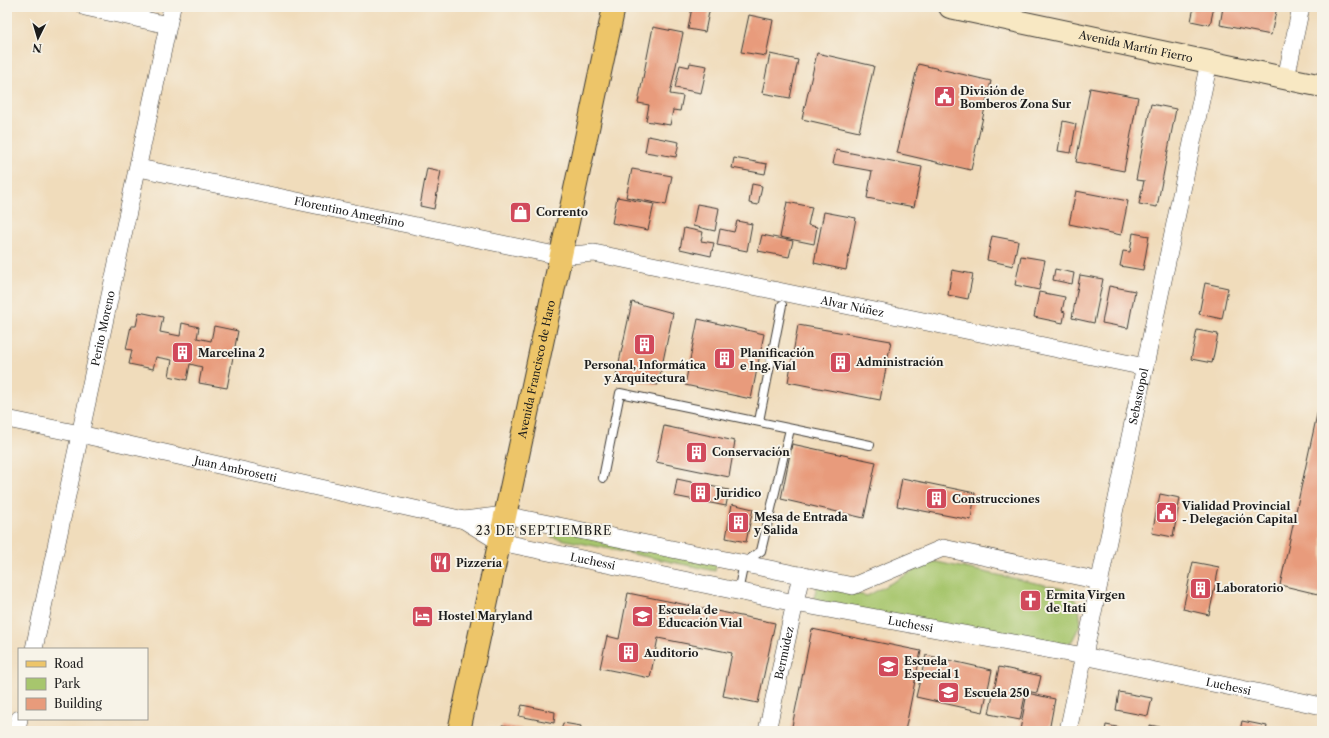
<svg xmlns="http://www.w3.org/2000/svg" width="1329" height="738" font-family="'Libre Caslon Text',serif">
<rect width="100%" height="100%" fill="#f7f3e8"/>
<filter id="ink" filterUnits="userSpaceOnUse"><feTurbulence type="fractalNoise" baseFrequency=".025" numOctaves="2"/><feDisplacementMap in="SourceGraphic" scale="8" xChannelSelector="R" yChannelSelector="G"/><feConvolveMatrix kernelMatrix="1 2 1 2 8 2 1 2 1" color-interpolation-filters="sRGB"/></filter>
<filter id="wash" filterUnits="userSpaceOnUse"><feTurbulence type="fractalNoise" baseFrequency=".012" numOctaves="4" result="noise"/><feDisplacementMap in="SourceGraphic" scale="16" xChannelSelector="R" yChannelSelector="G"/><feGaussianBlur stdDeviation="0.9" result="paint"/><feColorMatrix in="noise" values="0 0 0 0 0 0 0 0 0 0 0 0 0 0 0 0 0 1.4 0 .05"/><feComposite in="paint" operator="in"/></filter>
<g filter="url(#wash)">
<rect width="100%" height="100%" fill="#f0dcbb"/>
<path fill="#a7c66d" stroke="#627144" d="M553 528 717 563 715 571 551 537Z
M932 561 1064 589 1078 603 1081 623 1072 641 1054 651 813 601 817 586 867 596Z"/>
<g id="blocks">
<path fill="#e89b7b" d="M692 7H710L705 32 688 29Z
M1194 7H1214L1210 25 1191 21Z
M1223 7H1277L1271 35 1220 25Z
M749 15 773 20 766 56 741 52Z
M653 27 683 33 670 94 683 96 680 111 673 110 670 125 646 121 649 105 638 103Z
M817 53 874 66 859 132 802 119Z
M770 54 798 60 790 98 762 93Z
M690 63 707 66 701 93 675 88 680 65 689 67Z
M918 64 991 81 971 170 897 153Z
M1090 88 1138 97 1124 171 1076 162Z
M1151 104 1176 109 1157 207 1139 204 1144 181 1136 180Z
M1063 121 1076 124 1071 153 1058 151Z
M648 136 679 142 676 157 645 152Z
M836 150 922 167 914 207 867 198 872 171 833 164Z
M734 158 767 164 765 174 732 168Z
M427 168 441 171 434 209 420 206Z
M632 169 672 176 666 205 626 197Z
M752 184 762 186 758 205 749 203Z
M1076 191 1128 201 1121 235 1069 224Z
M617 197 654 204 648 230 612 223Z
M787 202 812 207 808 225 817 227 814 244 780 237Z
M697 204 719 208 715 231 693 226Z
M824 212 856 218 846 270 814 263Z
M737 221 752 224 747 251 717 245 720 229 734 232Z
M684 228 703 232 701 241 714 243 711 256 680 249Z
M1133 233 1149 236 1143 270 1120 266 1123 251 1130 252Z
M762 235 793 241 789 257 758 251Z
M992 236 1018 241 1013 266 987 260Z
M1021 256 1045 260 1039 290 1015 285Z
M1055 269 1074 273 1072 284 1053 280Z
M952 270 973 274 968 299 948 295Z
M1080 275 1103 279 1094 323 1072 318Z
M1205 283 1228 288 1222 319 1199 314Z
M1109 286 1135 291 1128 328 1102 323Z
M1039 292 1065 297 1062 311 1065 312 1063 323 1034 317Z
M632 302 673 313 658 385 616 376Z
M139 312 163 317 160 332 180 336 182 323 199 327 197 338 211 341 214 326 238 331 227 388 199 383 202 367 190 364 187 380 169 376 172 360 156 357 153 369 129 364 132 350 126 349 131 326H136Z
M698 319 764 334 751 399 685 385Z
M798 325 891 341 880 400 788 382Z
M1197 330 1218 334 1212 363 1191 359Z
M1321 396H1322V595L1280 585Z
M664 426 735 441 729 477 656 462Z
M792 444 876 462 864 518 781 499Z
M902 478 975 493 971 520 897 506Z
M677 479 729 490 726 506 674 496Z
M1160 494 1180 498 1173 537 1152 533Z
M732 504 753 509 746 542 726 538Z
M1193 562 1219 567 1209 615 1183 609Z
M628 593 775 623 758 703 723 696 732 653 658 638 650 678 600 668 607 636 619 639Z
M812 629 921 651 905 731H791Z
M926 655 992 670 983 712 916 697Z
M999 667 1041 676 1037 693 1026 691 1020 720 989 714Z
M1119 692 1152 698 1148 716 1116 710Z
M1027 693 1055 699 1049 731 1020 730Z
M522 705 555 712 554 723 519 716Z
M1242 721 1267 726 1266 731H1240Z
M563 723 581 726 580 731H561Z
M502 725 528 730V731H501Z
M1106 725 1133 730V731H1105Z
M1150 725 1174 730V731H1149Z"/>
</g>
</g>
<g filter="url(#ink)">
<use href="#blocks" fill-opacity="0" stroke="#3c3934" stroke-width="1"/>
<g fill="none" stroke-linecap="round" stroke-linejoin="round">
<defs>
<path id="service" d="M759 421 782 305
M603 478 620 393 870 445
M738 592 744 563 761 551 790 429"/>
<g id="minor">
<path d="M85 7 168 25"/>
<path d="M1286 78 1301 7"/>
<path id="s1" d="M139 168 560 256 594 253 1145 367"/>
<path id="s2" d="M7 419 80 434 464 520 500 542 795 603 1084 656 1322 706"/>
<path d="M464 520 505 515 853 586 943 548 1100 581"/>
<path id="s3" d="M34 649 172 7"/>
<path d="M17 731 19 719"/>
<path id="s4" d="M767 731 801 575"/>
<path id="s5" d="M1068 731 1209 62"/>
</g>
<g id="secondary">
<path id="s6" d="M950 7 1322 86"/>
</g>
<g id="primary">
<path id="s7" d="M459 731 614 7"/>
</g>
</defs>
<use href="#service" stroke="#3c3934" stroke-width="10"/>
<use href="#minor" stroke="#3c3934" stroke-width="18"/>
<use href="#secondary" stroke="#3c3934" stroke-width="24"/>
<use href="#primary" stroke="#3c3934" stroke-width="24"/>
<use href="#service" stroke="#fff" stroke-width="8"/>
<use href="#minor" stroke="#fff" stroke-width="17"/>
<use href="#secondary" stroke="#f8e8c3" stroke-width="22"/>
<use href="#primary" stroke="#edc569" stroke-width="22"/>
</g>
</g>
<defs>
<symbol id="civic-square" viewBox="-11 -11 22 22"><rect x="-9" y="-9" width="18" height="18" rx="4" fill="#d1495b" stroke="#f7f3e8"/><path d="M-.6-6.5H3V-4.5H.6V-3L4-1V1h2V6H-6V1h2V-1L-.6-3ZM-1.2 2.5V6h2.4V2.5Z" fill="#fff"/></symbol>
<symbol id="shop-square" viewBox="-11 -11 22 22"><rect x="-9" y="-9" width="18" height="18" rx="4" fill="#d1495b" stroke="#f7f3e8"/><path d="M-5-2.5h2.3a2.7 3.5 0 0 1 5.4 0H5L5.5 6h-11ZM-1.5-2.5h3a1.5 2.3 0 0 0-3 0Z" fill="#fff"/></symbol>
<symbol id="building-square" viewBox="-11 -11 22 22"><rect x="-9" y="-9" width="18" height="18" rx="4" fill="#d1495b" stroke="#f7f3e8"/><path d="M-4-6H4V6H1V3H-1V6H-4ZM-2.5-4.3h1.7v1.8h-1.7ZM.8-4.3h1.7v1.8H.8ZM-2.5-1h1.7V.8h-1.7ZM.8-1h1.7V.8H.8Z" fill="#fff"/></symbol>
<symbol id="restaurant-square" viewBox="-11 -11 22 22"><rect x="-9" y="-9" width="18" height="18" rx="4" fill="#d1495b" stroke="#f7f3e8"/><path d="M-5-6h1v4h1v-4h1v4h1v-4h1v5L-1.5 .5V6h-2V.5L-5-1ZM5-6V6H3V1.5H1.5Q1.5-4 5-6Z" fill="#fff"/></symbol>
<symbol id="church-square" viewBox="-11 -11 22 22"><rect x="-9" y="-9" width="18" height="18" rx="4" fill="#d1495b" stroke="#f7f3e8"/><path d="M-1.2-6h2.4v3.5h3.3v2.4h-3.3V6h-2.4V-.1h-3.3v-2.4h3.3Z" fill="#fff"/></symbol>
<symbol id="hotel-square" viewBox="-11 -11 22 22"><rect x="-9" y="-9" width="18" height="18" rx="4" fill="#d1495b" stroke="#f7f3e8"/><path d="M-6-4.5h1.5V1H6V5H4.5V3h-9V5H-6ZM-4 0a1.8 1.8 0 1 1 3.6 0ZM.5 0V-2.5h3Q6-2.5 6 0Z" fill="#fff"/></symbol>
<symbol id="school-square" viewBox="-11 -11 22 22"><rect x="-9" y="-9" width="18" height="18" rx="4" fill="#d1495b" stroke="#f7f3e8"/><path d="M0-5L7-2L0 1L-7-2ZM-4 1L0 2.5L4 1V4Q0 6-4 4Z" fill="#fff"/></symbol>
</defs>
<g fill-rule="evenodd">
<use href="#civic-square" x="932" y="84" width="25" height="25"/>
<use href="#shop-square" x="508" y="200" width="25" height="25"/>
<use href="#building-square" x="632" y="332" width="25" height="25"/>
<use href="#building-square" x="170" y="340" width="25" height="25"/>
<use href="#building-square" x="712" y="346" width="25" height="25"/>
<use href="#building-square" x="828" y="350" width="25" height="25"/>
<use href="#building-square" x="684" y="440" width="25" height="25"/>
<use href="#building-square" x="688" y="480" width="25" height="25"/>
<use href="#building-square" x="924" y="486" width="25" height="25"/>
<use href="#civic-square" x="1154" y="500" width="25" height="25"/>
<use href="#building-square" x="726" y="510" width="25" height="25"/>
<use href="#restaurant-square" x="428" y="550" width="25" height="25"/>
<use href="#building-square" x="1188" y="576" width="25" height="25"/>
<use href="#church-square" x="1018" y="588" width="25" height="25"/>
<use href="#hotel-square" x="410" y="604" width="25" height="25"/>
<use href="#school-square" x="630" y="604" width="25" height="25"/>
<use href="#building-square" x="616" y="640" width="25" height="25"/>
<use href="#school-square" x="876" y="654" width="25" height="25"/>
<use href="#school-square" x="936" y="680" width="25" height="25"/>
</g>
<g text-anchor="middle" stroke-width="4" stroke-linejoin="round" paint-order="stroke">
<g font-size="11" fill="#1c1c1c" stroke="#f7f3e8">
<text dy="4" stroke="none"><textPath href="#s6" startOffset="190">Avenida Martín Fierro</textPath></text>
<text dy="4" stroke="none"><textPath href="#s1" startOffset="215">Florentino Ameghino</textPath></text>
<text dy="4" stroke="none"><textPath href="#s1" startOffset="728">Alvar Núñez</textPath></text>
<text dy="4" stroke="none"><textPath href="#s3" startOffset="328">Perito Moreno</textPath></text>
<text dy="4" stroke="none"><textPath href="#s7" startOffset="370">Avenida Francisco de Haro</textPath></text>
<text dy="4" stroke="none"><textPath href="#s5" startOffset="342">Sebastopol</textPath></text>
<text dy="4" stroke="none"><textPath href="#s2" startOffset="234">Juan Ambrosetti</textPath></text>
<text dy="4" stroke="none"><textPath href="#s2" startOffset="605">Luchessi</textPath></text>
<text dy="4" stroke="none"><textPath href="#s2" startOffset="929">Luchessi</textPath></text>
<text dy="4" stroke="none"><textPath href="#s4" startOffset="80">Bermúdez</textPath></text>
<text dy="4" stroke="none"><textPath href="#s2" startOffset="1253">Luchessi</textPath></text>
</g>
<g font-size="11" font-weight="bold" fill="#1c1c1c" stroke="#f7f3e8" text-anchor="start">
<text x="960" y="95">División de<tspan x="960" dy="13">Bomberos Zona Sur</tspan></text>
<text x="536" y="216">Corrento</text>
<text x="198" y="357">Marcelina 2</text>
<text x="740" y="357">Planificación<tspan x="740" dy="13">e Ing. Vial</tspan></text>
<text x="856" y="366">Administración</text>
<text x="645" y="369" text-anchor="middle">Personal, Informática<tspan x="645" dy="13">y Arquitectura</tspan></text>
<text x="712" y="456">Conservación</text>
<text x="716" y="497">Juridico</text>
<text x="952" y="503">Construcciones</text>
<text x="1182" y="510">Vialidad Provincial<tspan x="1182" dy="13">- Delegación Capital</tspan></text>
<text x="754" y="521">Mesa de Entrada<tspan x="754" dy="13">y Salida</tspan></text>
<text x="456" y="567">Pizzería</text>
<text x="1216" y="592">Laboratorio</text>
<text x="1046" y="599">Ermita Virgen<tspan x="1046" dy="13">de Itati</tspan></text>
<text x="658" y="614">Escuela de<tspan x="658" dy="13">Educación Vial</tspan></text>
<text x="438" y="620">Hostel Maryland</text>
<text x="644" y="657">Auditorio</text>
<text x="904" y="665">Escuela<tspan x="904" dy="13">Especial 1</tspan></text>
<text x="964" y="697">Escuela 250</text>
</g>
<g font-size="12" letter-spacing="1" fill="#1c1c1c" stroke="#f7f3e8">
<text x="544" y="535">23 DE SEPTIEMBRE</text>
</g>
</g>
<rect width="1329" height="738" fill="none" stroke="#f7f3e8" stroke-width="24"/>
<rect x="18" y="648" width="130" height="72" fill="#f7f3e8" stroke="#9f9d96"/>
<rect x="26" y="661" width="20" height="6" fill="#edc569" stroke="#9f9d96"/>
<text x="54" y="668" font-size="12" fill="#1c1c1c">Road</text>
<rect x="26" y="678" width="20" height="12" fill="#a7c66d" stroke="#9f9d96"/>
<text x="54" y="688" font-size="12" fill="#1c1c1c">Park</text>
<rect x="26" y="698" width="20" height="12" fill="#e89b7b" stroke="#9f9d96"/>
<text x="54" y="708" font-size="12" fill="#1c1c1c">Building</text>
<g transform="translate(38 38) rotate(185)" stroke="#f7f3e8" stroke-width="3" paint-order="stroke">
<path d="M0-3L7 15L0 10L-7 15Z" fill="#1c1c1c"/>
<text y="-6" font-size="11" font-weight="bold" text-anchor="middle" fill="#1c1c1c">N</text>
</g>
</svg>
